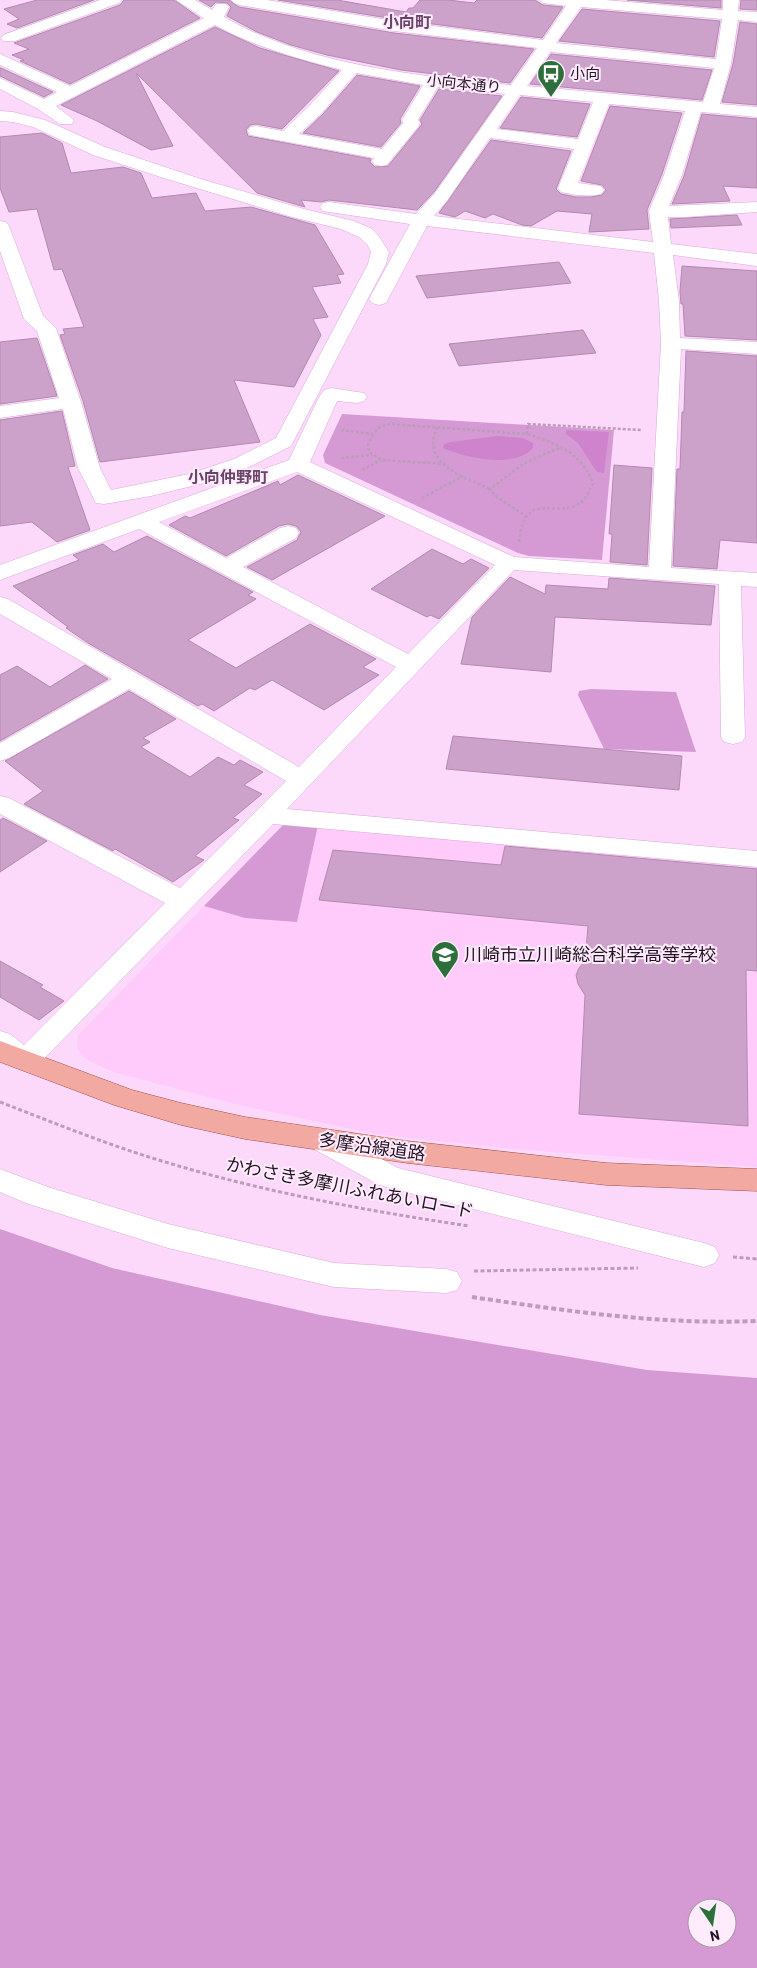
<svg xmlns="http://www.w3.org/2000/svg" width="757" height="1968" font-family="Barlow,'Noto Sans JP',sans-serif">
<rect width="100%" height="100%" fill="#fcd8fa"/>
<path fill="#fecbfb" d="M318 825 757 865V1167L514 1149 375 1134 243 1106 116 1073 87 1060 81 1054 77 1048 78 1035 204 906 245 918Z"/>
<path fill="#d59ad3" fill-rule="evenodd" d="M342 414 614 430 602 560 529 556 518 553 325 463 323 455Z
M591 689 676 692 696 752 604 749 578 695 579 691Z
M285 823 318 825 297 922 245 918 204 906Z
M0 1229 112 1268 320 1315 647 1370 757 1378V1968H0ZM697 1908H727V1938H697Z"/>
<path fill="#ce83cc" d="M566 430 609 432 604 473 597 472 578 443 566 434Z
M497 436 523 438 533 443V448C515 469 466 458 443 448L444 444 451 442Z"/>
<path fill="#cda2ca" stroke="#b389b1" d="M37 0H94L17 28 7 24 19 19 4 9Z
M124 0H174L200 18 70 84 20 61 24 60 12 55 29 49 14 43 120 5Z
M199 0H229L239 7 394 33 534 49 510 83 401 70 327 55 291 45 257 32 227 16 231 7 227 3 216 2 211 7Z
M278 0H337L406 12 409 8H413L420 0H448L474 3 477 0H535L543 5 563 7 542 38 394 19Z
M627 0H721V8Z
M741 0H757V10L740 9Z
M582 9 720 21 714 57 559 41Z
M740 22 757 24V105L722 102 733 64Z
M215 27 260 48 339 71 282 129 256 124 250 125 246 130 248 136 371 159 370 162 375 167 388 166 419 128 422 124 420 120 439 89 502 96 434 192 417 210 329 200 321 202 301 200 305 207 257 193 136 73 173 146 151 150 97 121 61 105Z
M551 54 712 70 702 100 530 84Z
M0 68H1L53 92 44 97 0 76Z
M357 75 420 86 400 119 401 123 381 147 303 133 323 114Z
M521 97 590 104 577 137 500 128Z
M610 106 682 113 662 174 647 210 649 229 589 232 592 214 557 211 531 226 522 225 493 214 485 218 465 211 455 217 439 213 491 140 571 151 556 189 561 194 576 197H591L602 195 606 190 602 185 581 181Z
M702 114 757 119V188L723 186 730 201 672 204 684 176Z
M42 133 62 143 71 173 123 167 141 173 152 198 196 193 205 211 251 207 315 225 344 274 337 275 341 283 312 287 328 317 313 319 321 335 294 387 234 380 260 442 100 462 83 401 60 335 65 334 63 329 84 327 62 269 54 270 37 209 9 212 0 188V137Z
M737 215 742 225 671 228 670 219Z
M559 262 571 283 427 298 416 276Z
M682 266 757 271V340L685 336 683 304H681L680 291Z
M583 330 596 353 459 366 449 344Z
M37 338 57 396 0 404V342Z
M686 351 757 356V543L720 540 717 569 673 566 677 469H680L682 412H684Z
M62 411 75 466 68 467 90 530 57 542 32 522 0 526V420Z
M614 465 652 468 647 565 610 562 612 534H609L610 522Z
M298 475 385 516 272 580 247 567 297 540 301 532 296 526 288 524 279 526 226 556 169 525 185 516 190 518 278 481 280 485Z
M147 536 253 592 248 595 256 599 188 640 236 668 310 624 376 659 363 667 379 675 324 710 272 680 255 690 250 688 214 711 202 704 198 706 88 643 66 628 68 627 13 586 79 560 73 555 103 544 114 552Z
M432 549 463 564 471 559 489 568 439 619 430 615 427 617 371 589Z
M510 577 545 594 546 585 608 589 609 578 715 586 711 625 555 617 551 672 461 664 472 617Z
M85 665 108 679 0 741V675L17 666 50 687Z
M129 691 176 719 143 738 150 742 141 747 190 777 218 757 234 765 240 760 263 772 244 785 262 794 233 818 239 820 195 856 204 860 173 882 115 849 113 851 24 804 43 791 5 761Z
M453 736 682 756 679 790 446 769Z
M3 818 47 841 0 872V820Z
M505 846 757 869V971L746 970 748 1126 579 1114 585 995 578 984 576 975 579 968 585 961 588 926 319 900 333 850 501 865Z
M0 961 43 985 40 987 64 1001 39 1020 0 997Z"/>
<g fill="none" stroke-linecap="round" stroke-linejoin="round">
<defs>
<path id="minor" d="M100 0H122L119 3 15 41H3L1 38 3 35Z
M176 0H195L212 10 216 4H226L229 7 224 17C307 65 417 76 511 85L537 48 394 31 239 5 234 3 231 0H267L394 21 543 40 566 6 543 3 540 0H605L723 10V0H739L738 11 757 12V22L738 20 731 64 720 104 757 107V117L701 112 682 175 669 206 757 202V212L686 217H668L671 244 757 254V266L673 255 679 301 680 338 757 342V354L681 349 671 568 757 573V587L741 586 745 737 742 742 733 744 724 742 721 737 719 584 514 570 287 809 757 851V867L273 824 35 1068C19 1073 12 1066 0 1056V1031L10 1034 24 1045 165 903 0 814V796L9 798 180 888 286 781 129 689 9 758 0 761V743L112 679 0 614V597L8 599 299 767 396 667 139 529 0 580V565L289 460 318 399 324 390 331 388 364 393 367 397 364 401 357 403 337 401 310 462 514 557 649 567 661 343 659 301 654 253 427 226 386 303 379 305 372 303 369 299 410 224 329 212 323 211 320 207 323 203 329 202 416 214 435 193 505 94 438 87 418 120 420 123 418 127 387 165 381 166 375 165 372 161 374 158 250 135 248 131 250 127 256 126 283 131 310 105 342 70C299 59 254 47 215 25L56 106 74 120 72 124H60L38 109 0 89V78L44 99 57 92 0 65V54L70 86 204 18ZM581 7 722 19 716 59 556 43ZM550 52 714 68 703 102 527 86ZM356 73 423 85 402 120 403 123 382 149 299 134 322 113ZM520 95 593 102 578 139 497 129ZM609 104 685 111 664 175 649 211 653 242 434 216 447 201 490 138 574 149 558 188 561 192C573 195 589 197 601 194L604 190 601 186 578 183ZM297 472 495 565 408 654 243 567 296 538 299 533 296 528 288 526 280 528 226 558 159 522Z
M0 111 13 112 45 120 105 147 204 180 304 209 354 221 372 229 378 235 389 252 386 264 291 446 249 467 204 483 151 496 104 504 96 503 78 468 63 409 0 418V406L59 398 37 331 24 319 0 251V221L6 222 9 226 43 316 56 328 81 402 100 468 111 490 189 474 234 459 276 438 368 264 371 252 367 244 359 237 341 229 292 217 167 179 93 155 33 127 13 122 0 121Z
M324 1130 334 1133 398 1168 704 1243 715 1247 719 1255 715 1263 704 1267 390 1188 379 1185 314 1149 309 1141 314 1133Z
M0 1169 48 1187 168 1224 334 1263 446 1269 457 1272 462 1281 457 1290 446 1293 334 1287 168 1248 26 1203 0 1192Z"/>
<path id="major" d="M0 1041 132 1090 181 1103 245 1117 407 1141 606 1163 757 1169V1191L606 1185 407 1163 245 1139 181 1125 114 1105 0 1062Z"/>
</defs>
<use href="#minor" stroke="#d7acd5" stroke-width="1"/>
<use href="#major" stroke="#a3504d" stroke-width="1"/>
<path stroke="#bb9dba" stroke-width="2.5" stroke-dasharray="3 2" stroke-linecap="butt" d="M437 427C436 432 433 438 433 443 434 469 471 480 490 489
M341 430 373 434 381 426 391 424 527 434 528 424 642 430
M373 434 368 445 369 452 382 460 446 464
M341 458 372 455
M362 470 381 460
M422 498 463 476
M527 517 494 495 490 489 523 464 561 447
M519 542C525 487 556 520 580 503 586 499 589 491 593 484 583 453 556 443 527 434"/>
<path stroke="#bb9dba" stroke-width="3" stroke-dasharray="4 2.5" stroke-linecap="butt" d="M0 1102C57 1124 113 1147 172 1164 269 1193 369 1211 469 1226
M733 1257 757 1259
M474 1271 638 1268"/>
<path stroke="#bb9dba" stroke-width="4" stroke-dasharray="5 3" stroke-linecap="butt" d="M472 1297C567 1311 661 1325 757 1321"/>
<use href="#minor" fill="#fff" fill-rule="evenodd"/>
<use href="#major" fill="#f1a9a1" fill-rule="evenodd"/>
</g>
<defs>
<symbol id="bus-pin" viewBox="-11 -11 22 30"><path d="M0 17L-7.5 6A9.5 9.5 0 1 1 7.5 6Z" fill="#2c6f3a" stroke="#feecfd"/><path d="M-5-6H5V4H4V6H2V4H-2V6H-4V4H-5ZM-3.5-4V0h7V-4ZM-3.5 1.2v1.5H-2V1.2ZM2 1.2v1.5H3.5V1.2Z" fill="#fff"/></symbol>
<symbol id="school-pin" viewBox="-11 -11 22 30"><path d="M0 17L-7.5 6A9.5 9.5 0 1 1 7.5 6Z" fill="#2c6f3a" stroke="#feecfd"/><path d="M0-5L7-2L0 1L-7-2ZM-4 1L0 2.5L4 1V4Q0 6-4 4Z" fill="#fff"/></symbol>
</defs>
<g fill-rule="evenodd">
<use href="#bus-pin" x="535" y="58" width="32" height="43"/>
<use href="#school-pin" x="429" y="939" width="32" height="43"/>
</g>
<g text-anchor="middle" stroke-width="4" stroke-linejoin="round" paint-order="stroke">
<g font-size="15" fill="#251524" stroke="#feecfd" text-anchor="start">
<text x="570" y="79">小向</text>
</g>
<g font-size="15" fill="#251524" stroke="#feecfd">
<text transform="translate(464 84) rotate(6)" y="5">小向本通り</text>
</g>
<g font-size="16" font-weight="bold" fill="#694468" stroke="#feecfd">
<text x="407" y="28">小向町</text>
<text x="228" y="483">小向仲野町</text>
</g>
<g font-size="18" fill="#251524" stroke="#feecfd" text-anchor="start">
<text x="464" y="961">川崎市立川崎総合科学高等学校</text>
</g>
<g font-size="18" fill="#251524" stroke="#feecfd">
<text transform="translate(372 1147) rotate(8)" y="6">多摩沿線道路</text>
<text transform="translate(350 1188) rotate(11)" y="6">かわさき多摩川ふれあいロード</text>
</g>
</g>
<g transform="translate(712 1923) rotate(167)"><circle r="24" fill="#feecfd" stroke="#a796a6"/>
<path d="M0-4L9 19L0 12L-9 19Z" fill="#2c6f3a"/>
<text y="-8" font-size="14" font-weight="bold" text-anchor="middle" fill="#251524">N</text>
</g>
</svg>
